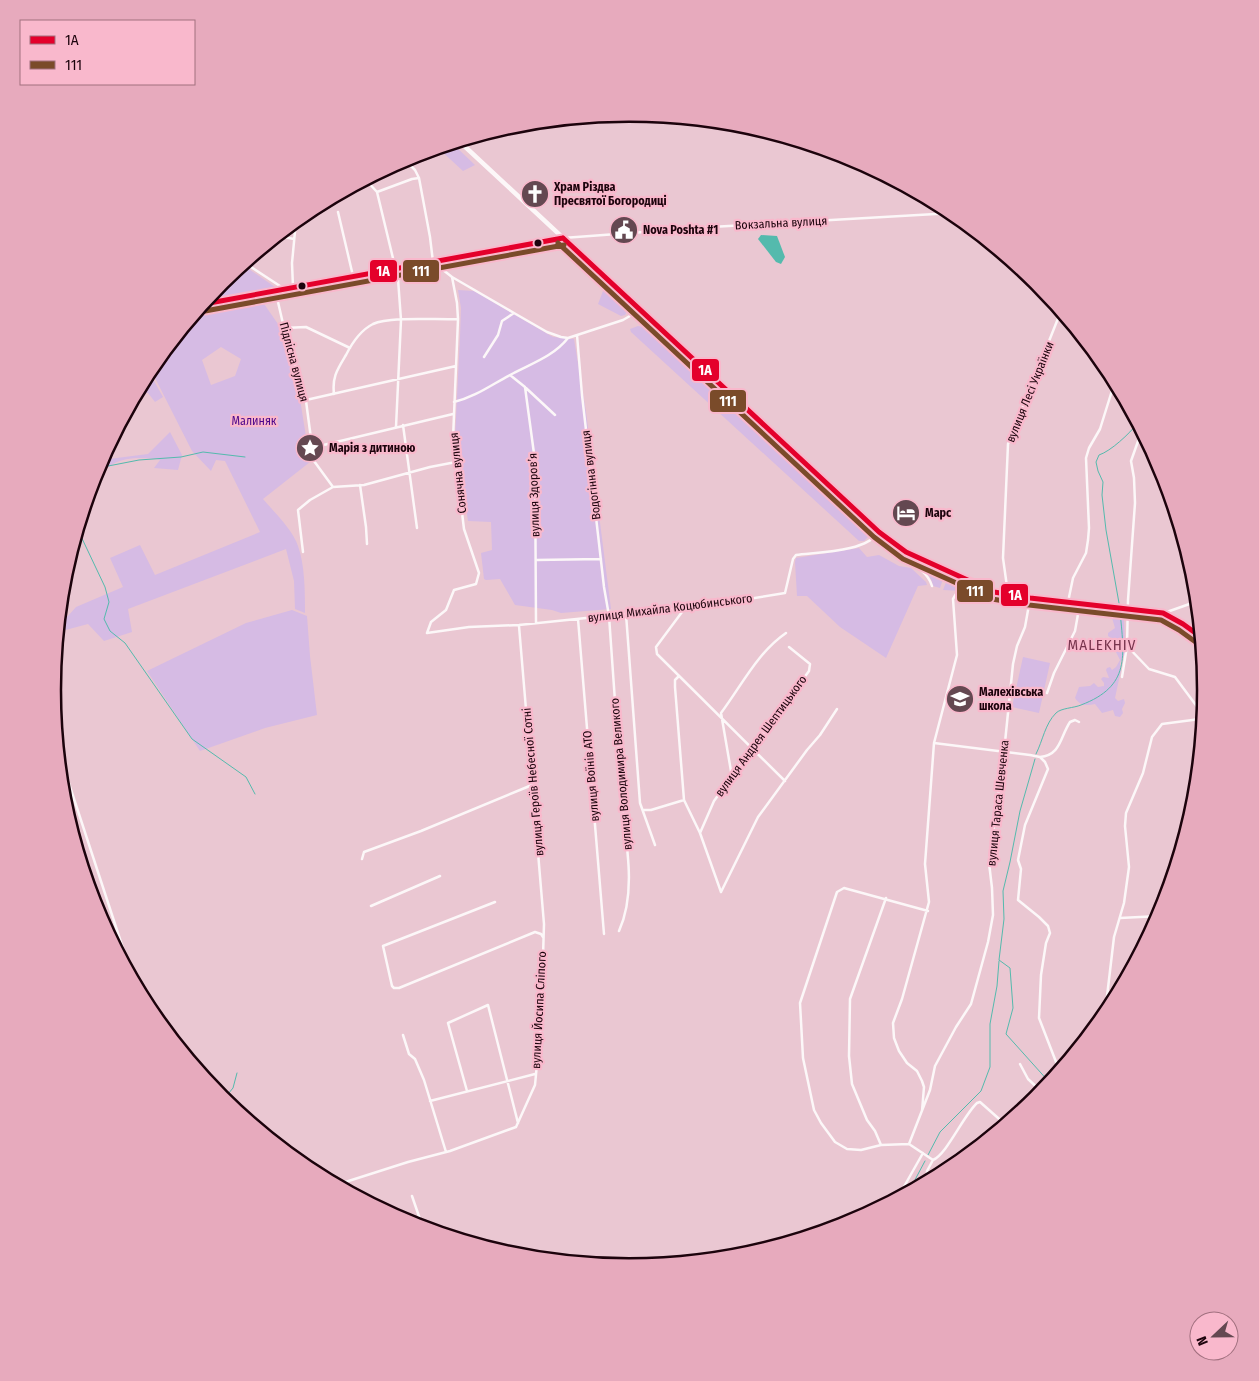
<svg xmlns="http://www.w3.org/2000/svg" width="1259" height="1381" font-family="'Fira Sans Condensed',sans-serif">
<rect width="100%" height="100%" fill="#eac7d2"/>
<path fill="#d6bbe4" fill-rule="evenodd" d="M453 144 475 165 463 171 438 148Z
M243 265 275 287 208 299 222 282Z
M606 289C613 291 625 302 628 310L625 315 621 316 598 304 603 291Z
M458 290 474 291 553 337 574 339 586 412 611 609 561 613 552 610 515 605 500 579 486 580 484 579 481 553 492 550 491 522 468 521 455 437 460 337 461 308Z
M260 298 280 327 300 399 310 462 263 499C274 512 293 530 298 546 305 565 305 593 305 613L295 609 294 581 286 549 128 609 132 632 104 641 88 624 58 632 60 619 68 616 76 607 123 587 110 558 140 545 155 575 260 532 225 461 216 460 211 471 192 451 152 372 155 364 201 308ZM221 347 241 359 235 376 211 385 202 360Z
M638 326 643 327 870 535 864 541H859L631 332 630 329Z
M153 379 163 397 155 402 148 393 140 392 135 397 142 384Z
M170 432 182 455 178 470 154 468 160 460C147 457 125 457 113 464 106 468 102 472 95 474L101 460 148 454Z
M879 538 913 559 945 573 940 588 933 586C930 562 890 558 879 538Z
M859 548 867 557 879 555 899 566 911 568 926 582 927 585 918 586 886 658 840 627 807 596H797L795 562 796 558Z
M948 577 979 590 1014 600 964 591 943 590Z
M1119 609 1124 615 1125 653 1120 663 1121 670 1115 698 1118 701 1124 699 1125 703 1122 709 1123 713 1120 717 1115 716 1113 710 1102 713 1095 704C1087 706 1080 706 1075 698L1079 687 1090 686 1094 683 1098 687 1104 686V683L1101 679 1103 677 1109 678 1106 670 1107 668 1110 667 1112 670 1116 667 1120 660 1116 652 1118 643 1108 636V633L1115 628 1110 611Z
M292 610 307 616 310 656 317 715 265 728 200 751 147 671 246 623Z
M1023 657 1050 663 1039 713 1012 707Z"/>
<path fill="#54baad" d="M761 235 777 236 785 257 781 264 776 262 758 239Z"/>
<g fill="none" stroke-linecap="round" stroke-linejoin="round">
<path stroke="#54baad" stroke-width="1" d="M98 468 139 460 181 457 203 452 245 457
M78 530 105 587 109 602 104 619 110 631 125 643 192 739 246 777 255 794
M1119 603 1106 530 1102 495 1103 482 1098 471 1096 462 1099 455C1111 451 1129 434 1138 423
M1036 754C1043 740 1045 724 1056 713 1061 708 1074 708 1081 705 1131 686 1124 656 1120 611
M1035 759 1020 811 1010 862 1003 891 1004 919 999 960 1010 968 1013 1008 1006 1034 1050 1083
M223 1100 233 1088 237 1073
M928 1155 940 1132 981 1091 990 1067V1024L997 986 999 961
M908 1193 925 1161"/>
<path stroke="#fcf7f8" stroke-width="2.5" d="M405 160 415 170 419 178 430 237 433 262 452 277 514 313 547 332 561 337 568 338 623 320 640 310
M366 180 377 192 398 279 401 320 396 427
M377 192 412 179 419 178
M338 212 353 276
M278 236 294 239
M245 263 283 288
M452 277 457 303 458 319 453 439 464 529 479 573 476 584 454 590 446 610 431 622 427 633 469 627 519 625 711 605 785 593 793 559 796 555C819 552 866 552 879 532
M293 287 292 263 296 221
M278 290V302L284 328 306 401 314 461 333 487
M204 304 563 238 711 227 953 213
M284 328 306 327 350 348
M577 335 582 395 604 587 609 616 623 815C628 852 635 896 619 931
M484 357 498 335 502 321 514 313
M510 375 525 387 535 461 536 623
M526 388 555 415
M334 394C332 377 337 370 346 355 352 343 361 330 373 324 390 316 437 320 458 319
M306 400 456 366
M454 402C475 397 491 385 510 375 530 364 553 357 568 338
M403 425 417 528
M311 448 453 414
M360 485 366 527 367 544
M876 537C880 542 885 547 890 551 904 563 926 566 932 586
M303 552 298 510 310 500 333 487 364 485 430 467 456 462
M536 560 601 559
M1008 594 1003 558 1008 444 1061 311
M1068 602 1073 578 1086 553 1088 540 1089 528 1086 458 1089 448 1100 429 1115 381
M685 608 656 647 657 654 785 781
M1164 613 1198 601
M626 614 640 803 655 845
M578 619 604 934
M1127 646 1149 669 1175 677 1204 716
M679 676 675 680V687L684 800 700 833 721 892
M1122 677 1127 646 1128 600 1135 503 1134 478 1131 461 1142 430
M1047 693 1054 673 1075 631 1080 603
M934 743 1030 755 1040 757 1045 762 1048 769 1025 825 1018 860 1021 869 1018 900 1039 917 1048 926 1050 933 1046 943 1041 975 1039 1018 1058 1067 1061 1070
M59 753 133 979
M1040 757C1061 755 1060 737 1070 722L1075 720 1079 722
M732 777 721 713C742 685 757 653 786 633
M643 810H651L684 800
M700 833 714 801 809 671 810 664 789 647
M362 859 364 852 421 831 532 785
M721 892 758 817 807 750 820 735 837 709
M495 902 383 946 392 986 394 988H399L535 932 541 934 543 937
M371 906 440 876
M1120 918 1160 916
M1107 1014 1106 1005 1114 937 1124 903 1129 867 1125 826 1126 813 1143 773 1152 737 1162 724 1200 719 1204 717
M403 1035 409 1054 415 1059 424 1080 446 1152
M1020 1064 1028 1079 1042 1092
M467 1091 448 1023 488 1005 518 1123
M430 1101 535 1074
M922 1111 924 1087 922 1081 917 1071 907 1063 899 1051 894 1038 893 1023 902 999 929 902 925 864 934 743 957 655 953 599 956 594 960 593 1017 603 1029 599
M909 1144 930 1090 935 1066 956 1027 971 1004 988 942 993 915 992 888 989 863 1004 752 1013 664 1017 646 1025 627 1030 599
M909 1144 881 1145 861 1150 847 1149 835 1142 821 1123 814 1110 803 1058 800 1003 837 892 844 888 928 911
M909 1144 933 1160
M881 1145 875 1131 867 1120 852 1084 849 1056 850 999 886 898
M933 1160C947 1154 963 1116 977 1103L980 1102 1006 1125
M927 1182V1171L933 1160
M336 1185 408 1162 450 1151 516 1127 535 1085 541 1022 544 924 519 626
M412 1196 423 1228
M897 1199 923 1153"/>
<path stroke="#fcf7f8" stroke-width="4.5" d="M460 142 879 532 906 552 954 575 994 592 1030 598 1127 608 1163 613 1183 624 1201 637"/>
<defs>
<path id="bus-1" d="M563 238 879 532 906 552 994 592 1030 598 1163 613 1183 624 1201 637
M204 304 563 238"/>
<path id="bus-2" d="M558 243 874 537 903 559 992 599 1029 605 1161 620 1179 630 1197 643
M205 311 564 245"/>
</defs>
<use href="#bus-1" stroke="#f9b8cc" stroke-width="9"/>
<use href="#bus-2" stroke="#f9b8cc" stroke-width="9"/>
<use href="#bus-1" stroke="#e4002b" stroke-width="5"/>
<use href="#bus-2" stroke="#7a4b2a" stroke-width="5"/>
</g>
<defs>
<symbol id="church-disc" viewBox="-11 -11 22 22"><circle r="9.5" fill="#644851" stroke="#f9b8cc"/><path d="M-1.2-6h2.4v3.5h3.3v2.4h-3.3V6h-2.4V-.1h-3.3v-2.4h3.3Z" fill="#fff"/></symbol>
<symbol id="civic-disc" viewBox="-11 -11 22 22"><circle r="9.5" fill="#644851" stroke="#f9b8cc"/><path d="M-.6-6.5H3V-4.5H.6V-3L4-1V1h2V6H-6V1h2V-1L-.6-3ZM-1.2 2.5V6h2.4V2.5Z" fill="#fff"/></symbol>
<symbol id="sight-disc" viewBox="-11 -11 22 22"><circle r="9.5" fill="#644851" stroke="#f9b8cc"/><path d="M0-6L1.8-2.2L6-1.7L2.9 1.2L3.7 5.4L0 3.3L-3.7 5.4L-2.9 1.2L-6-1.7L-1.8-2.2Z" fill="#fff"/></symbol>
<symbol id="hotel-disc" viewBox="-11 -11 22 22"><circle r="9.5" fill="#644851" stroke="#f9b8cc"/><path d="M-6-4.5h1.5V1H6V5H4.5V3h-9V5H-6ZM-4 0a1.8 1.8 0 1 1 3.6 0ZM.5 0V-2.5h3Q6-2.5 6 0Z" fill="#fff"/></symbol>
<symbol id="school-disc" viewBox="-11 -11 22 22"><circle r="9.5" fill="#644851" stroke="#f9b8cc"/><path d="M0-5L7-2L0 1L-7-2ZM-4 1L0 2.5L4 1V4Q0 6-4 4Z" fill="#fff"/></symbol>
</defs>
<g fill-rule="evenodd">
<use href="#church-disc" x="519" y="178" width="32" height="32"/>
<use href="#civic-disc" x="608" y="214" width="32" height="32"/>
<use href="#sight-disc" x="294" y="432" width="32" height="32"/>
<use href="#hotel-disc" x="890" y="497" width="32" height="32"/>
<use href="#school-disc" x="944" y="683" width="32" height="32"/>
</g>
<g fill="#1c030c" stroke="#f9b8cc" stroke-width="2">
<circle cx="538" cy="243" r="4.5"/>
<circle cx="302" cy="286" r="4.5"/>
</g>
<g text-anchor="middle" stroke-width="4.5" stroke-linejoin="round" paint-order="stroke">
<g font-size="12" font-weight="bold" fill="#1c030c" stroke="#f9b8cc" text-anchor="start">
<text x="554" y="191">Храм Різдва<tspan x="554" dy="14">Пресвятої Богородиці</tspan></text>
<text x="643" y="234">Nova Poshta #1</text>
<text x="329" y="452">Марія з дитиною</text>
<text x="925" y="517">Марс</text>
<text x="979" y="696">Малехівська<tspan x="979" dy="14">школа</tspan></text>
</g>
<g font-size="12" fill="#1c030c" stroke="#f9b8cc">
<text transform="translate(781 223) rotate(-3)" y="4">Вокзальна вулиця</text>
<text transform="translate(294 362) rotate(75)" y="4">Підлісна вулиця</text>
<text transform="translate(1030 392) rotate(-68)" y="4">вулиця Лесі Українки</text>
<text transform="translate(458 473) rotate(-96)" y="4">Сонячна вулиця</text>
<text transform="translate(591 475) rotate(-97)" y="4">Водогінна вулиця</text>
<text transform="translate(534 495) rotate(-92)" y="4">вулиця Здоровʼя</text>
<text transform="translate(670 608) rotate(-7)" y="4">вулиця Михайла Коцюбинського</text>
<text transform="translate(761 736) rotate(-54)" y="4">вулиця Андрея Шептицького</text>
<text transform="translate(621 774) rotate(-95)" y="4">вулиця Володимира Великого</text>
<text transform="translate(591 776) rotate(-95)" y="4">вулиця Воїнів АТО</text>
<text transform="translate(533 782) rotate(-95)" y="4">вулиця Героїв Небесної Сотні</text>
<text transform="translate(998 803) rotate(-84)" y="4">вулиця Тараса Шевченка</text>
<text transform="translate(539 1010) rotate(-87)" y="4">вулиця Йосипа Сліпого</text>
</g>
<g font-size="12" fill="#4c058a" stroke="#f9b8cc">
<text x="254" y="425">Малиняк</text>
</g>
<g font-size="15" letter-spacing="1" fill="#78354e" stroke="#f9b8cc">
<text x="1102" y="650">MALEKHIV</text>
</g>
</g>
<path d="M0 0H1259V1381H0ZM61 690a568 568 0 1 1 1136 0a568 568 0 1 1-1136 0Z" fill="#e7aabd" fill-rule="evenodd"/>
<path fill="none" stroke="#1c030c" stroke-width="2.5" d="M61 690a568 568 0 1 1 1136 0a568 568 0 1 1-1136 0Z"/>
<g stroke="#f9b8cc" stroke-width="2">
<rect x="369" y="259" width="29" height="24" rx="5" fill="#e4002b"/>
<rect x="402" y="259" width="38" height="24" rx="5" fill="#7a4b2a"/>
<rect x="691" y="358" width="29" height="24" rx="5" fill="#e4002b"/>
<rect x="709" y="389" width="38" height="24" rx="5" fill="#7a4b2a"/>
<rect x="956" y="579" width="38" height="24" rx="5" fill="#7a4b2a"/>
<rect x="1000" y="583" width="29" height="24" rx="5" fill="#e4002b"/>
</g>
<g font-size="14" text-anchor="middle" font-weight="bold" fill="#fff">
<text x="383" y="276">1А</text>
<text x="421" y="276">111</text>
<text x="705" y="375">1А</text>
<text x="728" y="406">111</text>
<text x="975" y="596">111</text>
<text x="1015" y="600">1А</text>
</g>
<rect x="20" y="20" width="175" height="65" fill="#f9b8cc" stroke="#a1707f"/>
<rect x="30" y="36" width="25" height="8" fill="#e4002b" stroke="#a1707f"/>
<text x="65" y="45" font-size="15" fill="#1c030c">1А</text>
<rect x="30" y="61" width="25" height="8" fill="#7a4b2a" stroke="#a1707f"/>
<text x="65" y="70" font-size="15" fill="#1c030c">111</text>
<g transform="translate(1214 1336) rotate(248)"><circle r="24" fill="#f9b8cc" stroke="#a1707f"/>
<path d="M0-4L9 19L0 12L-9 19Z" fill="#644851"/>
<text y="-8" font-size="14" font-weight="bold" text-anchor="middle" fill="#1c030c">N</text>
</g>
</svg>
